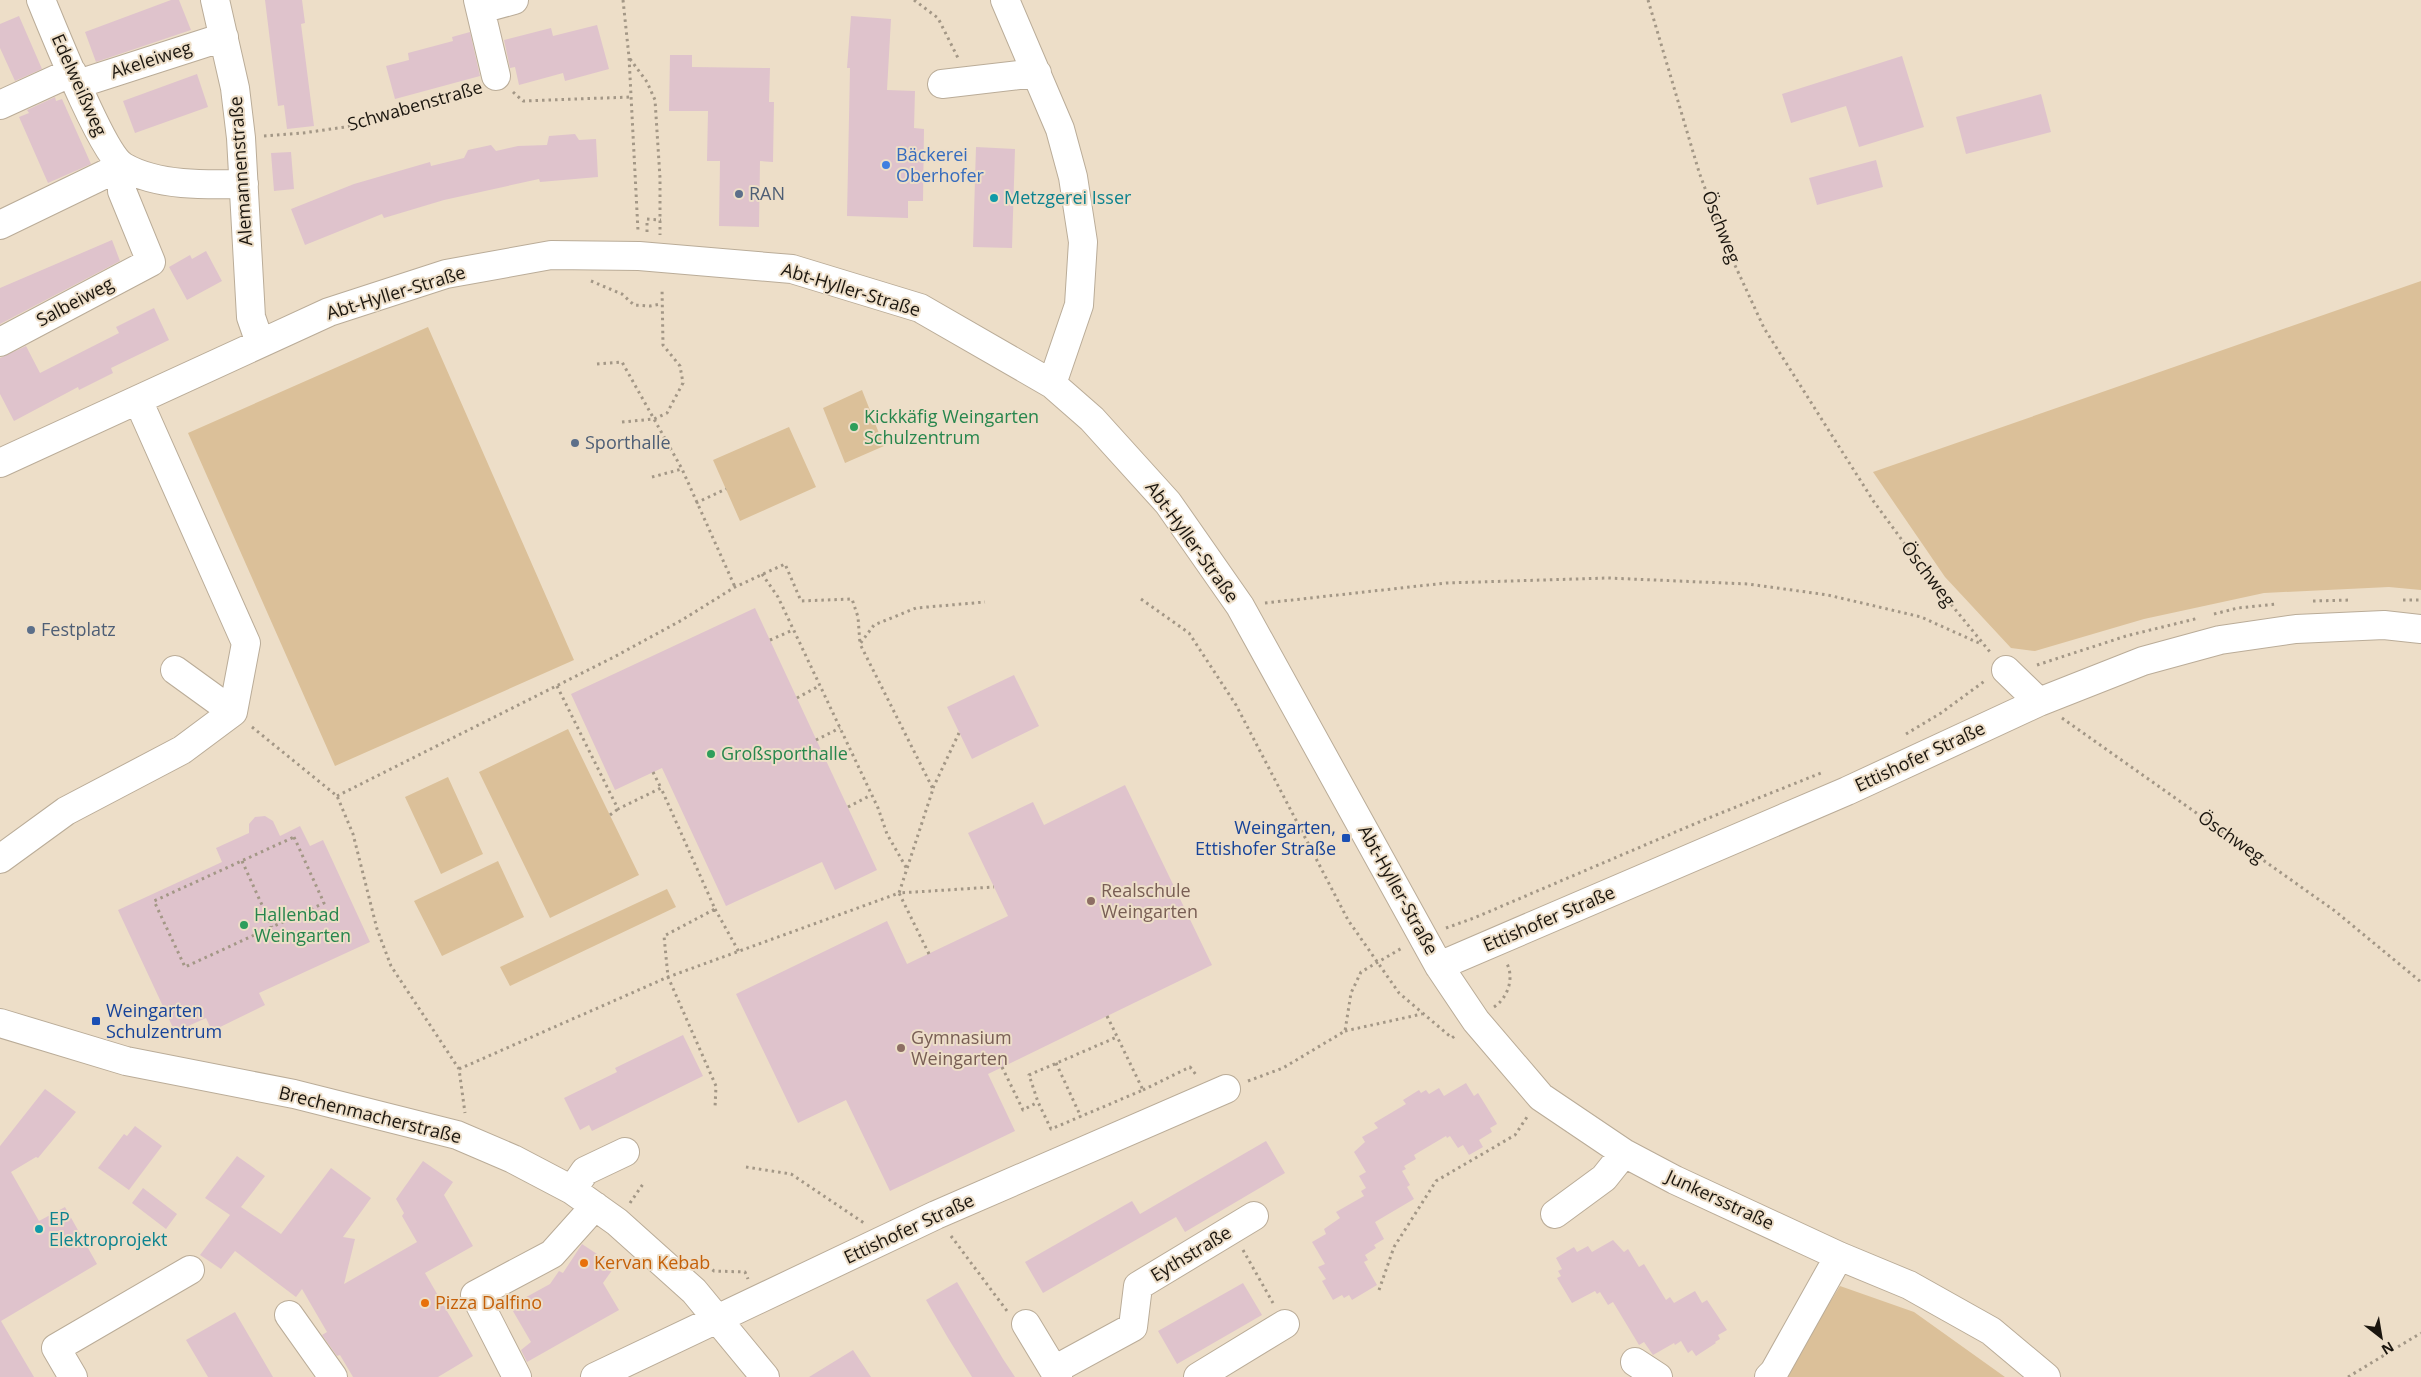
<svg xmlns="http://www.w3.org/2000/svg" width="2421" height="1377" font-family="'Open Sans',sans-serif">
<rect width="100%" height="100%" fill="#eddec8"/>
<path fill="#dbc099" d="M2421 281V590L2389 587 2264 593 2144 619 2035 651 2011 648 1945 577 1873 472Z
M428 327 574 660 335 766 188 433Z
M862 390 884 446 845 463 823 408Z
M789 427 816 487 740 521 713 460Z
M568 729 639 875 550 918 479 772Z
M448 777 483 854 441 874 405 797Z
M498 861 524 917 442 956 414 901Z
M667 889 676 907 510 986 500 967Z
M1840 1286 1914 1312 2005 1377H1783Z"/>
<path fill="#dfc3cc" d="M171 0H179L191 30 96 62 85 32Z
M265 0H302L305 23 301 24 314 126 287 129 284 105 278 106Z
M19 16 42 69 15 81 0 48V24Z
M851 16 891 19 887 90 915 91 914 128 924 129 923 201H908V218L847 216 850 68H847Z
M597 25 609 69 565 81 563 73 519 85 515 67 510 68 504 40 551 28 553 36Z
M470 32 480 76 395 99 386 66 409 60 408 53 453 41 452 37Z
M670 55H692V67L770 68 769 102H774L773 162 760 161 759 227 719 226 720 161H707L708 111H669Z
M1902 56 1924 127 1859 147 1846 106 1791 123 1782 94Z
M197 74 208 107 135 133 123 101Z
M2041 94 2051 132 1966 154 1956 117Z
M55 97 56 101 62 99 91 164 48 183 19 117 29 113 27 110Z
M575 134 579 140 596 139 598 177 540 182 539 179 444 200 384 218 382 214 305 245 291 209 354 184 430 162 431 166 464 158 468 150 491 145 496 151 518 146 547 145 549 136Z
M976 147 1015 149 1012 248 973 247Z
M291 152 294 189 274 191 271 153Z
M1876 160 1883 187 1817 205 1809 178Z
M112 240 120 261 0 324V288Z
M206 251 222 281 187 300 169 267 190 255 192 259Z
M154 308 169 340 111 368 113 373 79 390 78 387 14 421 0 394V358L26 346 40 373 119 333 116 327Z
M755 608 877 870 835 890 822 862 726 906 662 768 615 790 571 694Z
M1014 675 1039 726 972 759 947 707Z
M1125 785 1212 965 988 1074 1015 1131 890 1191 846 1100 798 1123 736 994 887 921 907 964 1008 916 968 833 1033 802 1044 825Z
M265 816 273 821 280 836 300 826 310 846 323 840 370 942 259 993 265 1005 212 1031 206 1018 175 1032 118 910 222 862 216 848 249 833V824L255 817Z
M683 1035 703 1076 592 1131 589 1125 580 1130 564 1098 617 1072 615 1068Z
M1466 1083 1474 1096 1478 1093 1496 1122 1497 1124 1490 1128 1492 1132 1479 1140 1483 1147 1469 1155 1463 1145 1458 1148 1450 1136 1447 1138 1446 1136 1414 1155 1416 1159 1404 1166 1406 1169 1402 1171 1410 1185 1407 1187 1414 1199 1375 1222 1384 1239 1374 1245 1376 1248 1365 1255 1368 1260 1364 1262 1377 1285 1352 1300 1349 1295 1344 1298 1342 1295 1333 1300 1322 1281 1326 1279 1318 1267 1325 1264 1312 1242 1326 1234 1324 1229 1340 1218 1336 1212 1364 1196 1361 1191 1366 1188 1359 1176 1366 1172 1354 1152 1365 1142 1362 1137 1378 1128 1374 1123 1406 1104 1403 1100 1419 1090 1421 1093 1426 1090 1429 1094 1439 1088 1444 1096Z
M45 1089 76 1112 38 1158 36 1157 11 1172 39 1221 65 1207 97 1264 1 1321 34 1377H0V1146Z
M135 1126 162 1146 129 1190 98 1168 124 1134 127 1136Z
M1266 1141 1285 1173 1185 1232 1176 1217 1043 1293 1025 1262 1132 1201 1140 1214Z
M237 1156 265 1176 241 1207 281 1234 331 1168 371 1198 343 1237 355 1239 344 1284 417 1242 402 1216 404 1213 396 1199 423 1161 453 1182 444 1195 473 1246 425 1273 473 1356 438 1377H353L340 1355 337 1356 322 1335 327 1332 302 1289 296 1297 235 1251 221 1269 200 1255 230 1215 205 1198Z
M143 1188 177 1214 166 1229 132 1203Z
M1613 1240 1624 1252 1628 1249 1639 1267 1644 1264 1666 1300 1670 1297 1674 1303 1695 1291 1702 1303 1707 1300 1727 1330 1718 1335 1720 1339 1715 1342 1716 1343 1696 1356 1692 1350 1688 1353 1681 1341 1675 1345 1674 1343 1653 1355 1644 1342 1639 1345 1613 1302 1608 1305 1600 1292 1597 1294 1595 1291 1572 1303 1557 1278 1561 1276 1558 1271 1562 1269 1556 1258 1574 1247 1577 1252 1588 1246 1592 1252Z
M582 1244 615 1266 603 1283 619 1310 527 1362 521 1350 531 1342 510 1306 550 1284 559 1271 563 1273Z
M957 1282 1003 1359 1015 1377H972L948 1338 926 1300Z
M1243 1283 1262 1315 1177 1364 1158 1331Z
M235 1312 273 1377H208L186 1340Z
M853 1350 871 1377H809Z"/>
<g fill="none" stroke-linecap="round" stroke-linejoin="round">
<defs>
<path id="minor" d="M41 0C53 29 103 155 124 167 157 186 206 185 244 184
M215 0 235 88 241 138 251 317 260 343
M478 0 496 76
M1005 0 1060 129 1073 177 1083 242 1079 305 1052 384
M481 9 514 0
M78 84 224 37
M942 84 1037 73
M0 105 72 72
M0 225 122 166
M0 342 151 262 122 191V166
M0 463 329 312 446 274 551 255 639 256 792 269 920 308 1052 384 1092 419 1168 503 1240 606 1439 966 1476 1021 1541 1097 1624 1153 1675 1180 1839 1256 1909 1285 1991 1331 2046 1377
M175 670 233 712
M2006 670 2039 702
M0 859 66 811 182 750 233 712 246 643 138 400
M1439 966 1847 791 2039 702 2143 661 2220 640 2296 629 2384 625 2421 629
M0 1023 126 1061 294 1094 457 1135 513 1159 572 1190 617 1222 694 1291 765 1377
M572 1190 585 1171 625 1152
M1555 1214 1604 1178 1624 1153
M289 1315 333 1377
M1026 1324 1058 1377
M1635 1362 1658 1377
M1054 1370 1133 1327 1138 1286 1254 1216
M73 1377 56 1348 190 1270
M517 1377 475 1295 552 1254 595 1206
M595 1377 936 1215 1226 1089
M1198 1377 1285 1324
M1769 1377 1774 1372 1839 1256"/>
</defs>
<use href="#minor" stroke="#baac98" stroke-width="30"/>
<path stroke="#a39786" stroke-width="3" stroke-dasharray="2.5 4" stroke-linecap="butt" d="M623 0 629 57 638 231
M914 0 938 18 958 58
M1648 0 1699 172 1727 248 1764 328 1874 502 1932 581 1990 652
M630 59 647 82 655 100 660 178V235
M513 92 523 101 631 97
M264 136 303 133 366 124 477 90
M647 232V219L661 220
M591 281 622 294 634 305 650 306 661 304
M597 364 622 362 682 469 735 587
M622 422 654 419 667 413 683 383 680 366 663 345 662 288
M652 477 682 469
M696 503 726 489
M762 574 778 597 878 808 887 834 907 869
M1141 599 1189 633 1236 705 1348 920 1399 993 1452 1038 1457 1034
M2403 600H2421
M2313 601 2352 600
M1265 603 1446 583 1608 578 1748 584 1828 595 1921 617 1981 644
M2214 614 2238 608 2277 604
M770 640 793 630
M2037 665 2126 636 2199 618
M557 686 618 809 661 788 715 909 664 936 668 977 716 1086 715 1108
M797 698 819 686
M2062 718 2335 911 2421 982
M252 727 337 796 353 834 377 929 391 966 459 1069 465 1113
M1906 734 1941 713 1986 680
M816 740 840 728
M653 772 661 788
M933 788 959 733
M337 796 614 657 682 620 735 587 785 564 801 601 852 599 858 617 860 644 874 625 916 608 985 602
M848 807 871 795
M610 815 618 809
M294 837 324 903 185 967 154 901Z
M242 861 272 927
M715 909 739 952
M1446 928 1474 918 1706 819 1821 773
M929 954 899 893 994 887
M1494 1007C1508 998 1515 977 1506 962
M1107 1016 1109 1020 1143 1090 1051 1129 1038 1102 1029 1075 1117 1037
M1345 1031 1422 1014
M1056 1063 1081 1117
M1002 1067 1023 1110 1038 1102
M459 1069 668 977 899 893 933 789 860 644
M1248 1081 1283 1068 1345 1031 1351 993 1361 972 1402 948
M1143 1090 1190 1067 1197 1076
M746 1167 791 1174 864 1223
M630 1203 643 1184
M951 1236 1007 1311
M1243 1250 1273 1303
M702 1262 714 1271 745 1272 748 1279
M1379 1290 1394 1247 1436 1181 1515 1135 1527 1117
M2348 1377 2421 1333"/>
<use href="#minor" stroke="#fff" stroke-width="28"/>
</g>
<circle fill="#3f7fe0" stroke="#eddec8" stroke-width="2" cx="886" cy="165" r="5"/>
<g fill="#5c6f8a" stroke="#eddec8" stroke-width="2">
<circle cx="739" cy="194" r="5"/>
<circle cx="575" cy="443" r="5"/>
<circle cx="31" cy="630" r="5"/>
</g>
<g fill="#0f9aa8" stroke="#eddec8" stroke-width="2">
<circle cx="994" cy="198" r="5"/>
<circle cx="39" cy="1229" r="5"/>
</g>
<g fill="#2e9e5b" stroke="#eddec8" stroke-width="2">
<circle cx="854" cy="427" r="5"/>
<circle cx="711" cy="754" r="5"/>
<circle cx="244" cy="925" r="5"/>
</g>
<g fill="#1a4fb4" stroke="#eddec8" stroke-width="2">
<rect x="1341" y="833" width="10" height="10" rx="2.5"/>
<rect x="91" y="1016" width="10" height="10" rx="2.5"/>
</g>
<g fill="#8d6e63" stroke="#eddec8" stroke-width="2">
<circle cx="1091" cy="901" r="5"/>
<circle cx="901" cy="1048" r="5"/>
</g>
<g fill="#e8710a" stroke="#eddec8" stroke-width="2">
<circle cx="584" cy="1263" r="5"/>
<circle cx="425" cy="1303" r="5"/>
</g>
<g text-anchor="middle" stroke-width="4" stroke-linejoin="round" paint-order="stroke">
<g font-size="18" fill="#1b160f" stroke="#eddec8">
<text transform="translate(151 60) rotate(-18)" y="6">Akeleiweg</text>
<text transform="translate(79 85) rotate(66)" y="6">Edelweißweg</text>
<text transform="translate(415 106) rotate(-16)" y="6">Schwabenstraße</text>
<text transform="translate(241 171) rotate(-94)" y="6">Alemannenstraße</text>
<text transform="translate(1721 227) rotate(69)" y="6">Öschweg</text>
<text transform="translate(851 290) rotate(17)" y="6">Abt-Hyller-Straße</text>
<text transform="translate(396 293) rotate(-17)" y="6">Abt-Hyller-Straße</text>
<text transform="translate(75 302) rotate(-28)" y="6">Salbeiweg</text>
<text transform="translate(1192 542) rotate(54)" y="6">Abt-Hyller-Straße</text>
<text transform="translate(1928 574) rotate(53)" y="6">Öschweg</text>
<text transform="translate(1920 757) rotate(-25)" y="6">Ettishofer Straße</text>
<text transform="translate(2231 837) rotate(35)" y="6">Öschweg</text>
<text transform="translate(1398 890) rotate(61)" y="6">Abt-Hyller-Straße</text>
<text transform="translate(1549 919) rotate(-23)" y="6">Ettishofer Straße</text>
<text transform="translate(370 1115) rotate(14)" y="6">Brechenmacherstraße</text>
<text transform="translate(1720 1200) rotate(25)" y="6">Junkersstraße</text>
<text transform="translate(909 1229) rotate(-25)" y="6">Ettishofer Straße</text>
<text transform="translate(1191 1254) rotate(-31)" y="6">Eythstraße</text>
</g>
<g font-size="18" fill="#366cbe" stroke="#eddec8" text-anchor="start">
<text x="896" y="161">Bäckerei<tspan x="896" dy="21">Oberhofer</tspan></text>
</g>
<g font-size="18" fill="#4e5e75" stroke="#eddec8" text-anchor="start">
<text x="749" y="200">RAN</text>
<text x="585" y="449">Sporthalle</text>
<text x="41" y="636">Festplatz</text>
</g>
<g font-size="18" fill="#0d838f" stroke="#eddec8" text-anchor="start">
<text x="1004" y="204">Metzgerei Isser</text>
<text x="49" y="1225">EP<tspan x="49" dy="21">Elektroprojekt</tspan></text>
</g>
<g font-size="18" fill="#27864d" stroke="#eddec8" text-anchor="start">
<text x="864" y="423">Kickkäfig Weingarten<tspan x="864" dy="21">Schulzentrum</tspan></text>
<text x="721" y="760">Großsporthalle</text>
<text x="254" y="921">Hallenbad<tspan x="254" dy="21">Weingarten</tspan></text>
</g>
<g font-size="18" fill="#164399" stroke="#eddec8" text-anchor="end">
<text x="1336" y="834">Weingarten,<tspan x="1336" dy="21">Ettishofer Straße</tspan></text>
<text x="106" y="1017" text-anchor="start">Weingarten<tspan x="106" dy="21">Schulzentrum</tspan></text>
</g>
<g font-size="18" fill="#785e54" stroke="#eddec8" text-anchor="start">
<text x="1101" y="897">Realschule<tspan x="1101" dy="21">Weingarten</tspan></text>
<text x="911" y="1044">Gymnasium<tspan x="911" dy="21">Weingarten</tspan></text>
</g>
<g font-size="18" fill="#c56008" stroke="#eddec8" text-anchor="start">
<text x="594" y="1269">Kervan Kebab</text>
<text x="435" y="1309">Pizza Dalfino</text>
</g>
</g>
<g transform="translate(2381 1337) rotate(149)" stroke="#eddec8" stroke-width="4" paint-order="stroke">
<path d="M0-4L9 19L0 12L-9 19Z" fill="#1b160f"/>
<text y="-8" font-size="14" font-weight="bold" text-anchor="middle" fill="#1b160f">N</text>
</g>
</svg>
